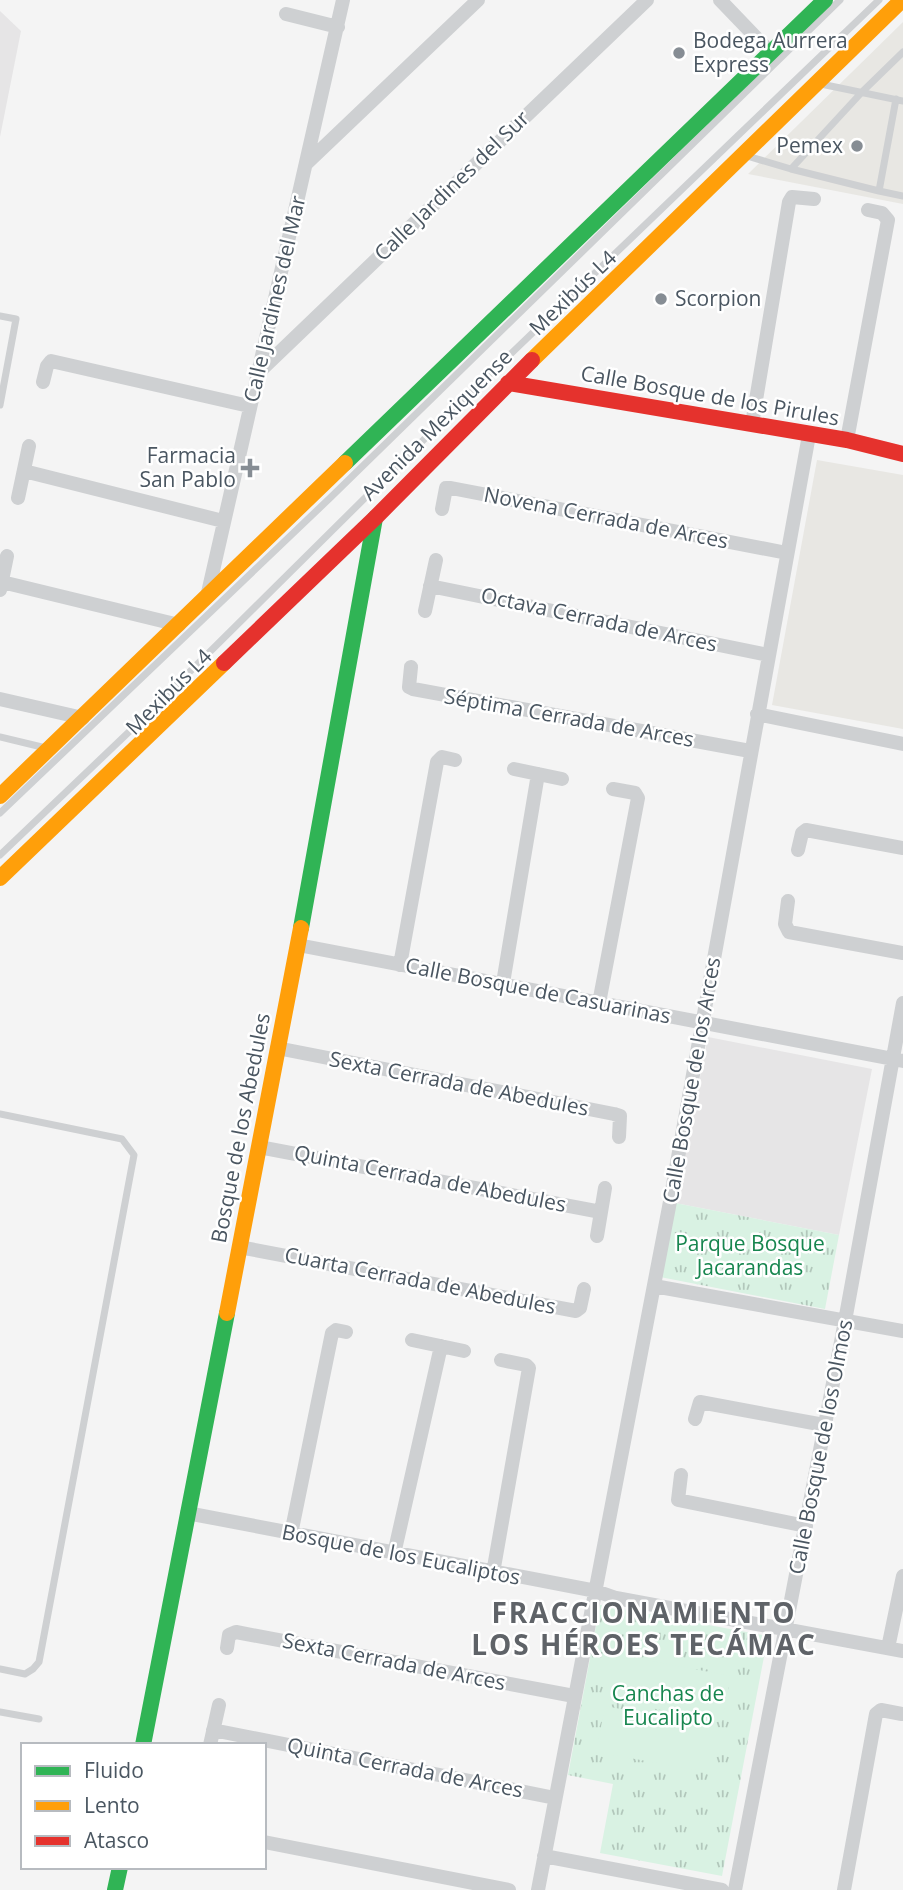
<svg xmlns="http://www.w3.org/2000/svg" width="903" height="1890" font-family="'Open Sans',sans-serif">
<defs>
<pattern id="grass-tufts" width="24" height="20" patternUnits="userSpaceOnUse" patternTransform="scale(1.75)"><rect width="24" height="20" fill="#d9f2e3"/><path d="M3 7l-1-3M5 7V3M7 7l1-3M15 17l-1-3M17 17v-4M19 17l1-3" fill="none" stroke="#b2c7bb"/></pattern>
</defs>
<rect width="100%" height="100%" fill="#f4f4f4"/>
<path fill="#e8e7e3" d="M903 22V204L748 174Z
M817 460 903 475V729L772 705Z"/>
<path fill="#e6e5e6" d="M0 11 21 31 0 137Z
M708 1037 872 1069 839 1235 675 1203Z"/>
<path fill="url(#grass-tufts)" d="M675 1203 839 1235 825 1309 660 1277Z
M600 1605 768 1636 722 1876 600 1853 613 1784 568 1775Z"/>
<path fill="#d9f2e3" d="M614 1654 731 1676 722 1722 605 1699Z
M605 1706 722 1728 713 1773 596 1752Z"/>
<g fill="none" stroke-linecap="round" stroke-linejoin="round">
<path stroke="#ced0d2" stroke-width="7" d="M821 84 903 101
M747 156 791 169 862 92 903 52
M791 169 879 191 896 99
M879 191 903 196
M0 316 16 319 0 405
M0 737 46 748
M0 813 331 497 840 0
M0 855 132 729 495 369 879 0
M0 1114 122 1139 134 1155 39 1662 33 1669 25 1674 0 1669
M0 1712 39 1719"/>
<path stroke="#ced0d2" stroke-width="14" d="M720 0 771 53
M286 14 338 27
M307 163 478 0
M259 372 647 0
M43 382 47 366 51 361 249 406
M752 424 789 202 792 197 814 199
M847 440 888 220 882 213 868 210
M24 471 223 521
M18 498 29 446
M442 509 446 488H451L787 553
M2 582 179 625
M430 586 768 655
M0 590 7 556
M207 597 343 0
M425 611 436 560
M411 667 409 687 413 689 750 751
M0 699 83 718
M757 714 903 744
M514 769 562 779
M798 850 802 833 806 830 903 848
M788 901 785 924 789 932 903 953
M298 945 903 1061
M400 965 437 762 442 757 455 760
M503 983 538 774
M599 1003 638 798 635 793 613 789
M277 1048 614 1114 620 1116 619 1137
M259 1147 601 1212
M597 1236 605 1188
M239 1247 576 1311 580 1308 584 1289
M654 1286 903 1331
M412 1340 464 1351
M695 1419 700 1402 824 1425
M681 1475 678 1500 806 1526
M187 1513 596 1591 616 1598 903 1651
M291 1534 332 1333 336 1330 346 1332
M394 1554 441 1346
M493 1573 529 1368 526 1365 501 1360
M227 1648 229 1635 236 1632 574 1696
M888 1648 903 1576
M213 1730 555 1798
M210 1745 219 1705
M264 1842 509 1890
M544 1856 722 1890
M538 1890 669 1207 809 435
M735 1890 845 1321 903 1003
M844 1890 876 1714 881 1710 902 1714"/>
<path stroke="#30b455" stroke-width="16" d="M345 463 825 0
M301 928 375 518
M143 1745 227 1313
M115 1890 120 1867"/>
<path stroke="#ff9f0a" stroke-width="16" d="M532 360 902 0
M0 796 345 463
M0 878 224 663
M227 1313 301 928"/>
<path stroke="#e5322d" stroke-width="16" d="M508 383 847 440 903 454
M224 663 375 518 532 360"/>
</g>
<g fill="#868d94" stroke="#fff" stroke-width="2.5">
<circle cx="679" cy="53" r="7"/>
<circle cx="857" cy="146" r="7"/>
<circle cx="661" cy="299" r="7"/>
<path d="M246.5 457.5h7v7h7v7h-7v7h-7v-7h-7v-7h7z"/>
</g>
<g text-anchor="middle" stroke-width="5" stroke-linejoin="round" paint-order="stroke">
<g font-size="21" fill="#4a5661" stroke="#fff" text-anchor="start">
<text x="693" y="48">Bodega Aurrera<tspan x="693" dy="24">Express</tspan></text>
<text x="843" y="153" text-anchor="end">Pemex</text>
<text x="675" y="306">Scorpion</text>
<text x="236" y="463" text-anchor="end">Farmacia<tspan x="236" dy="24">San Pablo</tspan></text>
</g>
<g font-size="21" fill="#4a5661" stroke="#fff">
<text transform="translate(452 186) rotate(-44)" y="7">Calle Jardines del Sur</text>
<text transform="translate(573 293) rotate(-44)" y="7">Mexibús L4</text>
<text transform="translate(275 299) rotate(-77)" y="7">Calle Jardines del Mar</text>
<text transform="translate(710 396) rotate(10)" y="7">Calle Bosque de los Pirules</text>
<text transform="translate(437 425) rotate(-45)" y="7">Avenida Mexiquense</text>
<text transform="translate(606 518) rotate(11)" y="7">Novena Cerrada de Arces</text>
<text transform="translate(599 620) rotate(12)" y="7">Octava Cerrada de Arces</text>
<text transform="translate(169 692) rotate(-45)" y="7">Mexibús L4</text>
<text transform="translate(569 718) rotate(10)" y="7">Séptima Cerrada de Arces</text>
<text transform="translate(538 991) rotate(11)" y="7">Calle Bosque de Casuarinas</text>
<text transform="translate(692 1080) rotate(-80)" y="7">Calle Bosque de los Arces</text>
<text transform="translate(459 1084) rotate(11)" y="7">Sexta Cerrada de Abedules</text>
<text transform="translate(241 1128) rotate(-79)" y="7">Bosque de los Abedules</text>
<text transform="translate(430 1179) rotate(11)" y="7">Quinta Cerrada de Abedules</text>
<text transform="translate(420 1281) rotate(11)" y="7">Cuarta Cerrada de Abedules</text>
<text transform="translate(821 1447) rotate(-79)" y="7">Calle Bosque de los Olmos</text>
<text transform="translate(401 1555) rotate(11)" y="7">Bosque de los Eucaliptos</text>
<text transform="translate(394 1662) rotate(11)" y="7">Sexta Cerrada de Arces</text>
<text transform="translate(405 1768) rotate(11)" y="7">Quinta Cerrada de Arces</text>
</g>
<g font-size="21" fill="#17864f" stroke="#fff">
<text x="750" y="1251">Parque Bosque<tspan x="750" dy="24">Jacarandas</tspan></text>
<text x="668" y="1701">Canchas de<tspan x="668" dy="24">Eucalipto</tspan></text>
</g>
<g font-size="28" font-weight="bold" letter-spacing="2" fill="#5f6368" stroke="#fff">
<text x="644" y="1623">FRACCIONAMIENTO<tspan x="644" dy="32">LOS HÉROES TECÁMAC</tspan></text>
</g>
</g>
<rect x="21" y="1743" width="245" height="126" fill="#ffffff" stroke="#b7bbc0" stroke-width="2"/>
<rect x="35" y="1766" width="35" height="10" fill="#30b455" stroke="#b7bbc0" stroke-width="2"/>
<text x="84" y="1778" font-size="21" fill="#4a5661">Fluido</text>
<rect x="35" y="1801" width="35" height="10" fill="#ff9f0a" stroke="#b7bbc0" stroke-width="2"/>
<text x="84" y="1813" font-size="21" fill="#4a5661">Lento</text>
<rect x="35" y="1836" width="35" height="10" fill="#e5322d" stroke="#b7bbc0" stroke-width="2"/>
<text x="84" y="1848" font-size="21" fill="#4a5661">Atasco</text>
</svg>
